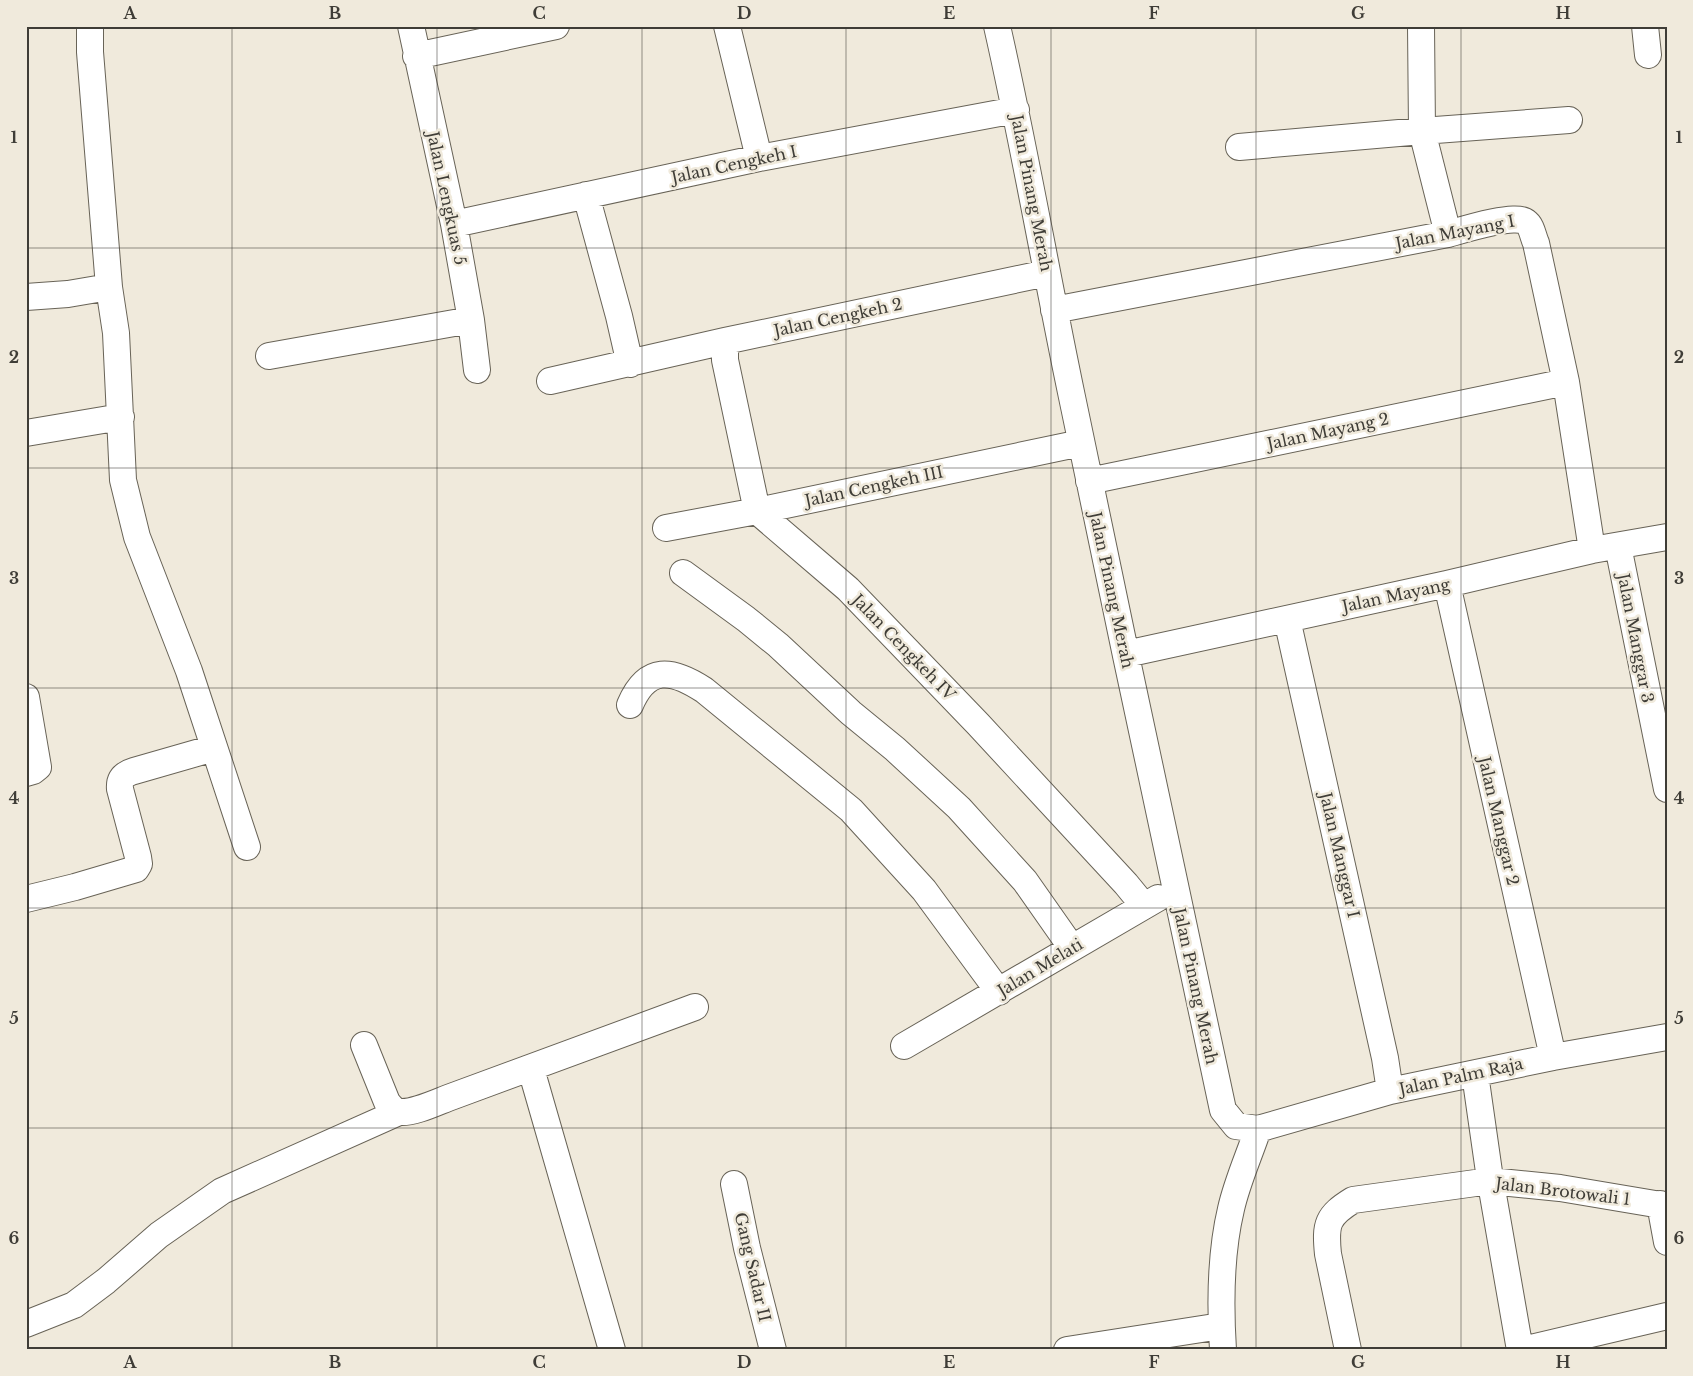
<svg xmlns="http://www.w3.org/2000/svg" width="1693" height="1376" font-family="'Libre Baskerville',serif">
<rect width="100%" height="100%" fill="#f0eadc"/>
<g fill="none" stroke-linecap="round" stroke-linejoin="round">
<defs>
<path id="minor" d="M90 26V52L109 287 116 333 123 480 137 537 189 671 247 847
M411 26 454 224 471 320 477 370
M727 26 759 158
M997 26C1025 149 1046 273 1072 397 1121 635 1172 872 1223 1110L1236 1126 1258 1129 1390 1091 1553 1057 1667 1037
M1421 26 1422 131 1448 234
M1645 26 1648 55
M416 56 556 26
M1239 147 1422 131 1569 120
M586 195 619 316 630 364
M454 224 759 158 1016 110
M26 297 68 294 109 287
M1054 310 1448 234C1462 230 1516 213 1526 222 1532 226 1533 237 1536 243L1566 382 1592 550
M725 341V360L757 511 848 589 978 724 1126 884 1144 906
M269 356 471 320
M550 381 725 341 1047 273
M26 433 121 417
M1089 481 1566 382
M666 528 757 511 1081 443
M1618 546 1667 789
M683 573 746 619 778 645 851 713 895 749 959 808 1025 881 1072 948
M1447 584 1553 1057
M1287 619 1385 1058 1390 1091
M1126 654 1447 584 1592 550 1667 537
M26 697 38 767 33 771 26 773
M630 705C647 665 672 669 704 690L851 810 924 890 999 992
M26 899 75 887 136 869 139 864 138 857 120 789C119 778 124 774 134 771L214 748
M364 1045 387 1102C391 1107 394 1111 400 1112 414 1113 435 1103 448 1098L695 1007
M904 1046 1158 898
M531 1069 612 1350
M1475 1074 1489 1172 1520 1350
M734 1184 747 1248 773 1350
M1660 1204 1667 1242
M26 1324 74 1305 106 1281 159 1235 222 1191 399 1112
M1067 1350 1221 1326
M1223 1350C1220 1303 1220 1255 1231 1209 1237 1182 1249 1156 1258 1129
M1348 1350 1328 1254C1325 1224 1327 1216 1353 1200L1490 1181 1560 1188 1667 1206
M1522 1350 1667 1316"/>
</defs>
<use href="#minor" stroke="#686357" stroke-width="28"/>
<use href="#minor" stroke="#fff" stroke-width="26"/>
</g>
<path fill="none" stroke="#3f3d37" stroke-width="1" stroke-opacity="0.55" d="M232 26V1350M437 26V1350M642 26V1350M846 26V1350M1051 26V1350M1256 26V1350M1461 26V1350M26 248H1667M26 468H1667M26 688H1667M26 908H1667M26 1128H1667"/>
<g text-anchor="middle" stroke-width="5" stroke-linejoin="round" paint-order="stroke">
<g font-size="16" fill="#3f3d37" stroke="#f0eadc">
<text transform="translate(734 164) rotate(-12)" y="6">Jalan Cengkeh I</text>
<text transform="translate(1032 193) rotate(79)" y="6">Jalan Pinang Merah</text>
<text transform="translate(447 198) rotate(78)" y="6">Jalan Lengkuas 5</text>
<text transform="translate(1455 232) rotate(-11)" y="6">Jalan Mayang I</text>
<text transform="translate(838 317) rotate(-12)" y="6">Jalan Cengkeh 2</text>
<text transform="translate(1328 431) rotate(-12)" y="6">Jalan Mayang 2</text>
<text transform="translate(874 486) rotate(-12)" y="6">Jalan Cengkeh III</text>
<text transform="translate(1112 590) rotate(78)" y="6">Jalan Pinang Merah</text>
<text transform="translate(1396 595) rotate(-12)" y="6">Jalan Mayang</text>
<text transform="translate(1636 638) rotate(79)" y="6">Jalan Manggar 3</text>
<text transform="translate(904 647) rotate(46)" y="6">Jalan Cengkeh IV</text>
<text transform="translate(1499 821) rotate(77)" y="6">Jalan Manggar 2</text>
<text transform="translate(1340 855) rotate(77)" y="6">Jalan Manggar I</text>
<text transform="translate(1040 967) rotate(-31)" y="6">Jalan Melati</text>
<text transform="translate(1196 986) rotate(78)" y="6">Jalan Pinang Merah</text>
<text transform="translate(1461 1076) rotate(-12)" y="6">Jalan Palm Raja</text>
<text transform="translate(1563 1191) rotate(7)" y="6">Jalan Brotowali 1</text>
<text transform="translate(753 1267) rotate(77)" y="6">Gang Sadar II</text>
</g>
</g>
<rect width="1693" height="1376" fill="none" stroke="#f0eadc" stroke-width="55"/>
<rect x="28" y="28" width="1638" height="1320" fill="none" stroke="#3f3d37" stroke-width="2"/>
<g font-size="16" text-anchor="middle" font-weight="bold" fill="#3f3d37">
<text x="130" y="19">A</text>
<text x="335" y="19">B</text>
<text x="539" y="19">C</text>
<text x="744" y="19">D</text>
<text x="949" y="19">E</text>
<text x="1154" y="19">F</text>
<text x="1358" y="19">G</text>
<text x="1563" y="19">H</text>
<text x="14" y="143">1</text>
<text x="1679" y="143">1</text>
<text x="14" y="363">2</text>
<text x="1679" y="363">2</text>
<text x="14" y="584">3</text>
<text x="1679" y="584">3</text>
<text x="14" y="804">4</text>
<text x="1679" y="804">4</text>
<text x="14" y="1024">5</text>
<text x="1679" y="1024">5</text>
<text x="14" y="1244">6</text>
<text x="1679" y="1244">6</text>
<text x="130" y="1368">A</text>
<text x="335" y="1368">B</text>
<text x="539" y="1368">C</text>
<text x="744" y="1368">D</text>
<text x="949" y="1368">E</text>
<text x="1154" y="1368">F</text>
<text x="1358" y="1368">G</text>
<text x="1563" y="1368">H</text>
</g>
</svg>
